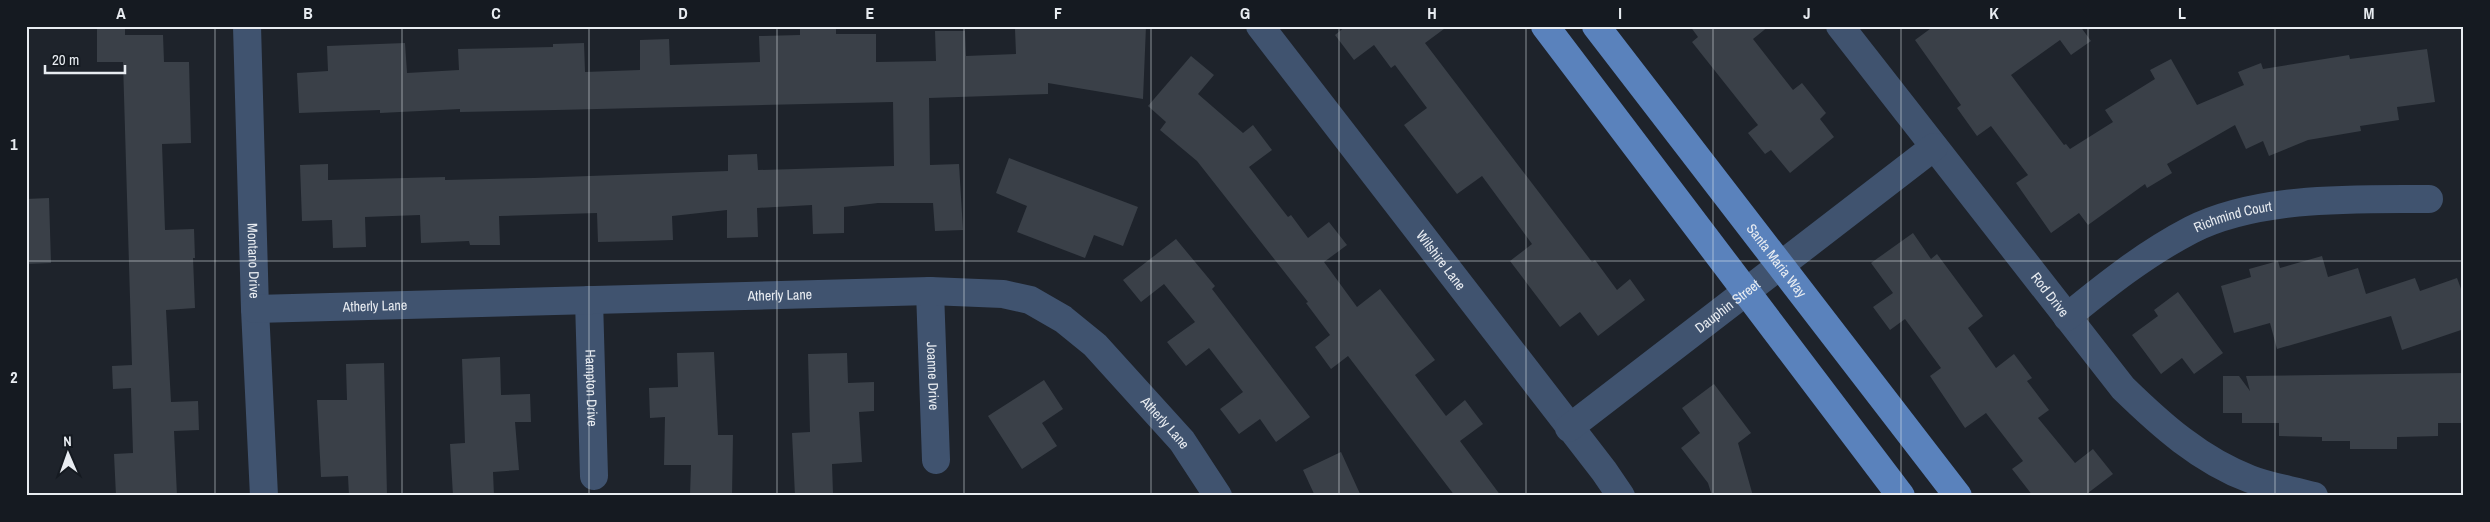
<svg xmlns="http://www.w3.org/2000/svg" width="2490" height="522" font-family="'Archivo Narrow',sans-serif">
<rect width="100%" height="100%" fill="#1e232b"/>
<path fill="#3a4048" d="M800 26H836V34H876V62L936 61 935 31H965L966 56 1016 54 1015 29 1146 26 1143 99 1048 83V94L929 98 930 165 959 164 963 230 935 231 933 203H878L844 207V233L813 234 812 205 757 208 758 237 727 238V210L672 216 673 240 642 241 598 242 597 213 499 216 500 245H470L469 241 421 243 420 215 365 217 366 247 333 248 332 220 302 221 300 165 328 164V180L445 177V180L534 178 728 171V155L757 154 758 170 894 166 893 102 556 110 460 112V109L380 113V110L299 113 297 73 328 71 327 46 405 43 407 73 459 70 458 49 553 47V44L584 43 585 72 640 70V40L669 39 670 65 760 62 759 36 800 35Z
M1346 26H1448L1425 43 1592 262 1595 260 1617 290 1630 279 1645 300 1598 336 1580 312 1560 327 1510 261 1532 244 1482 176 1457 194 1404 125 1427 108 1395 65 1391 68 1374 45 1354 60 1335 35Z
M1690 26H1769L1753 39 1793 90 1802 83 1826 113 1820 119 1834 137 1790 173 1771 150 1765 154 1748 133 1758 125 1692 42 1698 37Z
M1934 26H2080L2091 41 2071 55 2060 40 2011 75 2064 145 2066 144 2070 149 2113 122 2105 110 2155 79 2150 70 2171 59 2197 105 2244 85 2238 72 2261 63 2263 69 2349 55 2350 59 2427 49 2435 102 2397 107 2399 120 2360 126 2361 131 2308 140 2269 156 2263 141 2246 149 2235 125 2167 164 2172 173 2147 188 2145 184 2088 225 2079 213 2051 233 2016 183 2028 175 1991 126 1977 136 1957 108 1961 105 1915 40Z
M97 29H125V35H163L164 62H189L191 143 162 144 165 230 194 229 195 258H193L195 308 166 310 171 402 198 401 199 430 174 431 177 496H116L114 454 133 453 131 388 113 389 112 366 132 365 123 62H97Z
M1191 56 1214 75 1198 94 1243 133 1253 125 1272 150 1249 167 1288 217 1291 215 1308 238 1329 222 1347 245 1324 262 1357 307 1380 289 1435 360 1415 375 1446 416 1465 400 1483 424 1460 441 1501 496H1455L1348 356 1331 369 1315 347 1330 335 1306 303 1308 302 1197 161 1160 130 1166 122 1148 106Z
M1009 158 1138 207 1123 246 1094 235 1085 258 1017 232 1027 206 996 193Z
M49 198 51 263 26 264V199Z
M1913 233 1931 259 1937 254 1983 316 1968 328 1996 368 2014 354 2032 378 2027 381 2049 410 2038 418 2075 463 2093 449 2113 474 2084 496H2033L2012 469 2023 461 1986 413 1965 428 1930 376 1941 368 1905 319 1890 330 1873 307 1893 293 1871 263Z
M1176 239 1215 286 1212 289 1310 417 1276 442 1260 419 1239 434 1220 409 1243 392 1209 348 1186 366 1167 342 1195 322 1164 284 1141 302 1123 280Z
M2322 256 2328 277 2358 268 2366 294 2415 278 2420 291 2457 278 2464 297V329L2402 350 2391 316 2277 349 2270 323 2234 333 2221 286 2251 277 2249 269 2278 261 2280 268Z
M2178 292 2223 353 2194 374 2182 358 2161 374 2132 335 2158 316 2154 310Z
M714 352 718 435H733L732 496 690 495 691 465H664L665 417 650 418 649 388 678 387 677 353Z
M847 353 848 383 874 382V411L859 412 862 462 832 464 833 494 795 496 792 433 810 432 808 354Z
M500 357 501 395 530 394 531 422H515L519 470 493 472 494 496H453L450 444 465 443 462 359Z
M384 363 387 496H349L348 476 321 477 317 400H347L346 364Z
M2464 373V423H2438V436L2397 437V449H2350V441H2322V437L2279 436V423H2242V413H2223V376H2239L2250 391 2246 376Z
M1044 380 1063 409 1042 423 1057 446 1022 469 988 416Z
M1714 384 1751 433 1738 443 1753 496H1712L1708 483 1681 448 1700 433 1682 408Z
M1341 452 1361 496H1315L1303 470Z"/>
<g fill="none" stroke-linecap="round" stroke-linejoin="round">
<g stroke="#40536f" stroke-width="28">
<path id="s1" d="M247 26 255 309 264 496"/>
<path id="s2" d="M1260 26 1604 471 1621 496"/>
<path id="s3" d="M1840 26 2123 388C2161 425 2200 460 2250 479 2270 487 2293 490 2314 496"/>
<path id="s4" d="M930 291 936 460"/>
<path id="s5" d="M589 300 594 476"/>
<path id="s6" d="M255 309 930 291 1003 294 1030 300 1063 319 1095 345 1182 441 1218 496"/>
<path id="s7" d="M2067 317C2106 285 2145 254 2191 230 2258 196 2354 199 2429 199"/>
<path id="s8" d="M1569 428 1934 147"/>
</g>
<g stroke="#5a82bc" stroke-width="28">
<path d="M1545 26 1901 496"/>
<path id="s9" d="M1596 26 1958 496"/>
</g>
</g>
<path fill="none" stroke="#e8ecf1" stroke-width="1" stroke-opacity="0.55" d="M215 26V496M402 26V496M589 26V496M777 26V496M964 26V496M1151 26V496M1339 26V496M1526 26V496M1713 26V496M1901 26V496M2088 26V496M2275 26V496M26 261H2464"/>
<g text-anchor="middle" stroke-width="5" stroke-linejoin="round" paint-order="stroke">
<g font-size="14" fill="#e8ecf1" stroke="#151a21">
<text dy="5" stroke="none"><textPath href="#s7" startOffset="196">Richmind Court</textPath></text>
<text dy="5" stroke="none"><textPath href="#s2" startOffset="296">Wilshire Lane</textPath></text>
<text dy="5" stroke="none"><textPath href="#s1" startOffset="235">Montano Drive</textPath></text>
<text dy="5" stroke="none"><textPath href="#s9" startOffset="296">Santa Maria Way</textPath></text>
<text dy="5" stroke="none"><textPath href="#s6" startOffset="525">Atherly Lane</textPath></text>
<text dy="5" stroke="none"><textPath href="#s3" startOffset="341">Rod Drive</textPath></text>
<text dy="5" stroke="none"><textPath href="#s6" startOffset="120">Atherly Lane</textPath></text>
<text dy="5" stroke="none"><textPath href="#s8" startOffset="200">Dauphin Street</textPath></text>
<text dy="5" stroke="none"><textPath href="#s4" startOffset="85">Joanne Drive</textPath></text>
<text dy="5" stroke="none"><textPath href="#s5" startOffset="88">Hampton Drive</textPath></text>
<text dy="5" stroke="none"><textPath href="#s6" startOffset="960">Atherly Lane</textPath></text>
</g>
</g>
<rect width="2490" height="522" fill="none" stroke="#151a21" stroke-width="55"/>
<g transform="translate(68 454) rotate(358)" stroke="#151a21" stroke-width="4" paint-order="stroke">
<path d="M0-4L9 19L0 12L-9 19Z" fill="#e8ecf1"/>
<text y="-8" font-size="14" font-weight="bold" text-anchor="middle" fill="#e8ecf1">N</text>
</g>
<path d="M45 65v8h80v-8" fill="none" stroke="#e8ecf1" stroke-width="2.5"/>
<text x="52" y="65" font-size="15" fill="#e8ecf1" stroke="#151a21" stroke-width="4" paint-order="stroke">20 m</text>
<rect x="28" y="28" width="2434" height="466" fill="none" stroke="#e8ecf1" stroke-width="2"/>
<g font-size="16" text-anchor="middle" font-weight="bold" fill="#e8ecf1">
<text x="121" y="19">A</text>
<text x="308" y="19">B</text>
<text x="496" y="19">C</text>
<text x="683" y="19">D</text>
<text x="870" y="19">E</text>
<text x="1058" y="19">F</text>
<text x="1245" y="19">G</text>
<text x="1432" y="19">H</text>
<text x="1620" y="19">I</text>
<text x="1807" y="19">J</text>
<text x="1994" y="19">K</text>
<text x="2182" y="19">L</text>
<text x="2369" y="19">M</text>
<text x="14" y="150">1</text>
<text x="14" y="383">2</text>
</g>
</svg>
